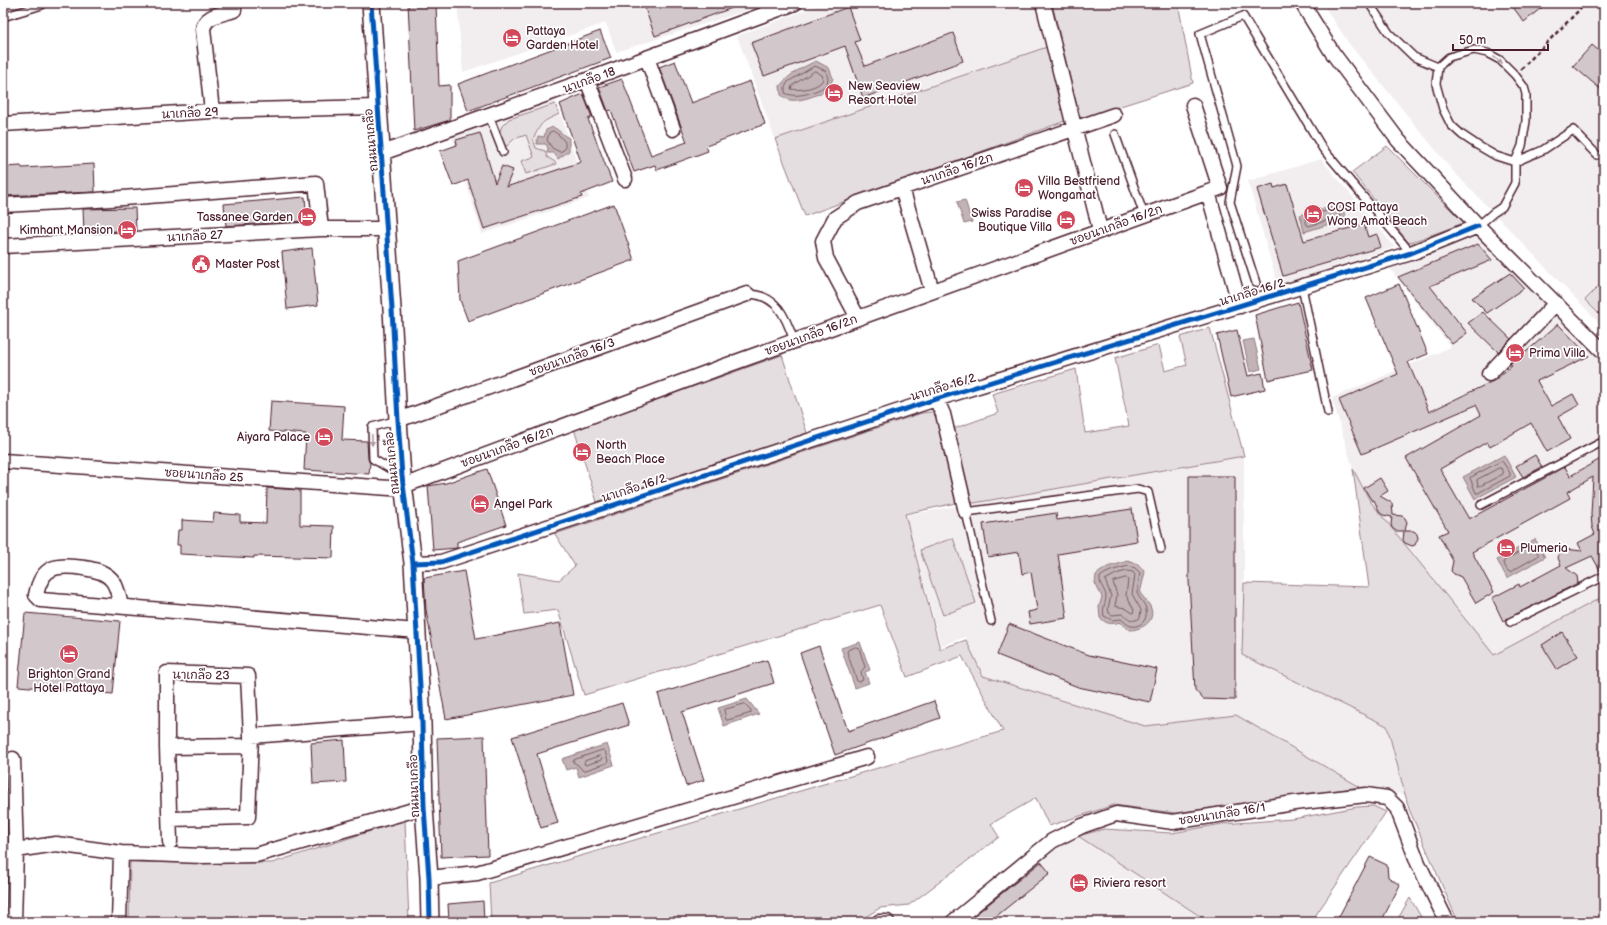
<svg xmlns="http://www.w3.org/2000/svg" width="1607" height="925" font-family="'Balsamiq Sans','Playpen Sans Thai',sans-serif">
<rect width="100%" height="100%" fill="#fff"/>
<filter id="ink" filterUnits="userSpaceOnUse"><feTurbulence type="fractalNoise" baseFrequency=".025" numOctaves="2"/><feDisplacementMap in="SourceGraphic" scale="8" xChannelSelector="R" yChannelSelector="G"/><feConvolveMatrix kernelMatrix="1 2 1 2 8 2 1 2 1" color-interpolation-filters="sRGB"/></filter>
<g filter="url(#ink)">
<path fill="#f2eeef" d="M457 3H770L616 52 606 23 463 72Z
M824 3H1037L1047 47 775 139 737 36Z
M1322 3H1604V328L1452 170 1350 45Z
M556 101 589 198 482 234 452 137Z
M1321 159 1395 247 1278 286 1248 181Z
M1478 236 1551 309 1604 365V596L1494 656 1370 501 1353 469 1332 398 1451 347 1390 269Z
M1244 456V583L1242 655 1387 726 1405 795 1360 787 1236 715 1145 726 983 676 965 637 941 646 906 515Z
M1078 836 1209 922H959L1055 845Z"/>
<path fill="#e5dee0" stroke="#987e86" d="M1052 3H1178L1193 83 1080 119Z
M1047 47 1065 121 805 216 775 139Z
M555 104 559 114C541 123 543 120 533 139L536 148 545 151 547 157 555 162 556 164 526 174 521 161 534 157 526 135 514 139 507 146 501 144 499 134 502 126 509 119Z
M1387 146 1464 223 1409 243 1352 172Z
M1604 281V319L1585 300Z
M1210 328 1244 456 968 504 950 430 998 413 992 394 1076 369 1085 433 1129 426 1115 358 1159 345 1165 371 1187 365 1180 337Z
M782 355 807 433 597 502 574 429Z
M931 412H935L937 417 956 503 905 514 940 649 966 640 983 676 1145 726 1236 715 1360 787 1175 813 1114 805 1049 826 1036 798 991 824 999 837 909 905 880 908 857 922H491L489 883 1003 731 962 656 907 677 880 605 584 695 558 610 524 614 518 573 559 580 575 566 555 534 922 413Z
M1353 469 1370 501 1494 655 1604 596V922H1458L1409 809 1387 726 1242 655 1244 583 1369 587Z
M953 538 976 603 943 615 920 550Z
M1373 806 1386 812 1311 922H1209L1078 836 1104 829 1172 833 1222 824 1293 819 1357 807Z
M405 820 409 922H129L130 862 272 863Z
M1410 898 1424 922H1396Z"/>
<path fill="#c1b3b6" stroke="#91787e" d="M816 61 829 68 833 78 829 89C820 94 801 102 790 100 787 99 784 97 781 95L780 86C789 74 803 67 816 61Z
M553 127C560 130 563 136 569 138V151L558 159 554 153H547L548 148 546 144H537V140L538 136 544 137 546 130Z
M965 200 972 222 964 224 957 202Z
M1341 203 1346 219 1304 232 1300 215Z
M1254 339 1261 369 1250 372 1243 341Z
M1504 455 1516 477 1475 499 1463 477Z
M1535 539 1545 557 1507 578 1497 560Z
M1127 561 1138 564 1145 572 1140 593C1143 597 1147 601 1150 606 1157 621 1142 630 1129 630L1120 622C1111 625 1107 624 1100 618L1099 607 1102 597 1095 583 1096 575C1101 571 1107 566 1114 565 1119 564 1122 563 1127 561Z
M860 642 870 670 865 672 869 683 855 688 841 648Z
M747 699 759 714 724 726 718 708Z
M607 744 614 765 579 777 576 767 566 770 562 759Z"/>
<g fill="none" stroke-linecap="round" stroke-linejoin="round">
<path stroke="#7a5a63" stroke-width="1" d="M815 66 826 71 828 79 826 86C815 92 797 99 785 93V87L788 82Z
M815 71 822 75 823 79C820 88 799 91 791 89L792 86Z
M553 131 559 135 565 142V149L560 152 552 148 547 140 549 133Z
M1337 208 1339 210 1340 215 1339 217 1309 226 1307 225 1305 219 1306 217Z
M1502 461 1510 473V476L1478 493H1476L1470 478Z
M1499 468H1501L1503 474 1480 486H1478L1477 480Z
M1532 545C1535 546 1539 553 1538 556L1510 572 1508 571 1503 563 1504 561Z
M1128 566 1135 568 1140 573 1137 593C1139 599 1146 604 1146 610 1148 619 1141 628 1131 626 1127 625 1124 621 1121 619L1112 620 1104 616C1102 607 1106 604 1106 596 1105 589 1099 585 1100 577 1109 570 1118 569 1128 566Z
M1127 571 1133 572 1135 575 1132 594 1141 610 1140 618C1131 624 1129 617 1122 614L1112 615 1109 613 1108 608 1111 596 1105 580 1116 574Z
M1126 578 1128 580 1126 595 1134 610 1133 613 1125 608 1115 606 1117 595 1113 582Z
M856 647 859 648 865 667 861 672 863 680 859 682 857 681 847 652 848 650Z
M745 704 751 710V713L728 720H726L724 710Z
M603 750 605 751 608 761 607 763 583 771 578 765 573 762 574 760Z
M600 756 602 758 601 760 586 765 584 764 585 761Z"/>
</g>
<path fill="#d2c7cb" stroke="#4a1f2b" d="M408 3H436L439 86 450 85V120L414 131Z
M643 3H743V4L655 36Z
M1510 3H1547L1524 22Z
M848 7 860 40 855 42 865 66 953 33 963 61 863 98 845 46 764 76 751 43Z
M600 31 611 58 468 111 458 84Z
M1592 45 1604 55V92L1573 66Z
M675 61 691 103 750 81 765 124 706 146 708 151 657 170 655 165 634 172 611 110 608 111 599 87 622 79 651 155 687 142 659 67Z
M583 94 592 117 588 119 612 182 581 194 582 197 484 229 468 180 453 186 440 151 457 145 456 140 480 133 495 183 502 166 513 170 506 187 581 162 560 104Z
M94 164 95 192 3 196V167L21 166 22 168Z
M1273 184 1274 188 1287 184 1304 241 1364 224 1368 237 1377 234 1381 247 1283 276 1257 189Z
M305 197 307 221 226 226 224 204Z
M614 204 634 260 468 321 460 300 458 261Z
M135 208 136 230 84 233 83 209Z
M1478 244 1492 260 1430 286 1467 333 1452 344 1398 277Z
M312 248 318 305 287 309 282 252Z
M1510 273 1524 288 1487 313 1472 298Z
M1399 284 1428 354 1408 362 1429 412 1495 380 1512 365 1510 364 1523 350 1526 352 1558 324 1589 356 1537 381 1551 406 1573 394 1579 405 1558 417 1570 439 1547 452 1531 423 1490 447 1487 442 1440 469 1469 519 1565 467 1570 476 1604 457V571L1601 572 1592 556 1566 568 1577 576 1578 583 1503 621 1492 598 1519 584 1520 587 1561 565 1558 558 1559 554 1561 551 1565 549 1582 551 1578 543 1595 534 1592 527 1591 514 1593 477 1567 492 1570 498 1472 552 1494 592 1476 603 1461 577 1454 574 1451 571 1453 561 1439 535 1448 531 1406 458 1481 415 1476 405 1362 454 1339 400 1398 374 1366 298Z
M1298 302 1313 370 1268 380 1255 315Z
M1483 312 1511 339 1498 352 1468 323Z
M1237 330 1248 376 1262 373 1265 389 1231 397 1217 335Z
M271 401 344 406 342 440 367 441 368 459 370 463 369 474 304 470 306 434 269 431Z
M1535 455 1542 467 1523 477 1516 466Z
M487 469 506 525 457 542V548L433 550 428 486 446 483Z
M1189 476H1235V700L1203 699 1195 690 1189 580Z
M1380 478 1388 491 1380 496 1392 503 1393 515 1402 516 1405 518 1407 522 1405 531H1414L1417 534 1418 538 1415 545 1412 546 1405 543 1403 540 1404 531H1396L1392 528 1391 524 1392 517 1383 515 1380 513 1374 500 1372 501 1364 488Z
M267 488 300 490V525L334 526 333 558 254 556V558L180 554V545H177L178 530H182V520L213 522 214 513 240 515V522L266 523Z
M1132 509 1137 541 1058 554 1067 618 1030 624 1028 612 1037 610 1031 572 1022 574 1019 552 988 557 983 524 1056 513 1057 520Z
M464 571 476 639 560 623 573 695 446 719 426 610 424 578Z
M25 613 120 621 113 694 18 686Z
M1009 624 1089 655 1157 669 1150 702 1078 687 997 655Z
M1562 632 1578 656 1557 669 1542 645Z
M819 646 848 731 934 701 940 718 835 755 800 653Z
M767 660 774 683 682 712 704 780 686 786 658 694Z
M622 703 629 725 537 754 558 823 541 828 512 737Z
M484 736 488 855 441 857 437 738Z
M344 740 346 782 313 784 311 743Z
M1370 857 1387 865 1388 877 1400 885 1381 922H1336Z
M1041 862 1050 873 989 922H966Z
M483 901 484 922H449L448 904Z"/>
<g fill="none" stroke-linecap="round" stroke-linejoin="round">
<defs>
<path id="service" d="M764 3 768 14
M1369 3 1389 33 1414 57 1438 67
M3 17 42 5 41 3
M489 116 503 152
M1115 134 1144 215
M1478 226 1493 213 1502 207 1515 183V162L1522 146 1526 121V94L1524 87 1515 75 1500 60 1487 53 1474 50 1449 57 1438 67 1436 84 1443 109 1451 125 1462 135 1477 145 1496 156 1515 162 1543 150 1573 130 1597 155
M1256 283 1230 202 1237 166 1200 34 1243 16 1323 149 1411 253
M1302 287 1328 412
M747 294C777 294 786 317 794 341
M398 420 372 427 373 459 402 476
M1481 505 1604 441
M991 621 966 512 1138 489 1148 492 1161 549
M1510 622 1604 576"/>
<path id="minor" d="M1043 3 1100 230
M1302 3 1332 52 1398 140 1478 226 1604 352
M647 58 673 129
M587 80 625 179
M212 111 203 29C205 15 223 14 234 10
M3 124 212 111 377 107
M382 153 587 80 795 3
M902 188 932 291
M1208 192 1240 306
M3 205 97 200 316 183 321 229
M3 246 321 229H387
M858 318 826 258 823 241 835 218 858 203 1114 115
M1489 374 1556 303
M936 399 943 414 966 512
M398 420 747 294
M3 461 404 489
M403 486 722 367 1220 188 1193 105
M413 563 441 562 936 399 1411 253 1478 226
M121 606C119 598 118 590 114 583 107 572 96 570 84 568 57 564 42 565 36 595L41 600 417 631
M251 736 422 723
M167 747 250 746
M13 759 16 850 14 922
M170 819 248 817 251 736 248 676 167 673V747L170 842
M16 850 56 844 121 853
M429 878 477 873 867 757
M119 922 121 853 203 856 256 855 424 807
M879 922H887
M953 922 1052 841 1082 826 1116 814 1173 822 1294 803 1366 795 1387 798 1397 808 1418 863 1447 922"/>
<path id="tertiary" d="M371 3 392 309 398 420 402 476 413 563 422 723 424 807 429 878 430 922"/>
</defs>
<use href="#service" stroke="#4a1f2b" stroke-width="10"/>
<use href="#minor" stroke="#4a1f2b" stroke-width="17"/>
<use href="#tertiary" stroke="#4a1f2b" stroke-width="20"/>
<path stroke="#4a1f2b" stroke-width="2.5" stroke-dasharray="4 3" stroke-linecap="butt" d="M1521 69 1586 3"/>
<use href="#service" stroke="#fff" stroke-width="7"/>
<use href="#minor" stroke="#fff" stroke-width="14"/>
<use href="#tertiary" stroke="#fff" stroke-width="17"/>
<defs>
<path id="cycleway" d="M371 3 392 309 398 420 402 476 413 563 422 723 424 807 429 878 430 922
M413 563 441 562 936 399 1411 253 1478 226"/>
</defs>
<use href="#cycleway" stroke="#fff" stroke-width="8"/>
<use href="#cycleway" stroke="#0057b8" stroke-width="5"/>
</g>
<defs><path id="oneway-solid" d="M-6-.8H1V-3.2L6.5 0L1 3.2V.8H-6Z"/></defs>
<g fill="#ae9aa0">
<use href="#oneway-solid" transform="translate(1498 60) rotate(37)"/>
<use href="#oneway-solid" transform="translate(372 440) rotate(89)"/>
</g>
</g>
<defs>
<symbol id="hotel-disc" viewBox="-11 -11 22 22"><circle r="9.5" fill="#d1495b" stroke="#fff"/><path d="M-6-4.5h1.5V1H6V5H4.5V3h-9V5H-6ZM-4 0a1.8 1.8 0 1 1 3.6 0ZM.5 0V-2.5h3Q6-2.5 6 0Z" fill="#fff"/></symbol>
<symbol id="civic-disc" viewBox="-11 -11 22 22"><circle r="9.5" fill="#d1495b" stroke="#fff"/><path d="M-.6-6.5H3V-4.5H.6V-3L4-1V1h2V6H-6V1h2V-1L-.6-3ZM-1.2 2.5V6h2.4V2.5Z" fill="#fff"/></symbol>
</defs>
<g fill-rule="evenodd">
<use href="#hotel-disc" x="501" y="27" width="22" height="22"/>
<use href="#hotel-disc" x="823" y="82" width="22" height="22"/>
<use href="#hotel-disc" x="1013" y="177" width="22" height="22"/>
<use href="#hotel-disc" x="1302" y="203" width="22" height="22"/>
<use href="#hotel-disc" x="296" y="206" width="22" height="22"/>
<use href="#hotel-disc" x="1055" y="209" width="22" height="22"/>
<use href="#hotel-disc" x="116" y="219" width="22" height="22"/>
<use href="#civic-disc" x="190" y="253" width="22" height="22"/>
<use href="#hotel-disc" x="1504" y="342" width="22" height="22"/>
<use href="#hotel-disc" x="313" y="426" width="22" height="22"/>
<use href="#hotel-disc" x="571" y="441" width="22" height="22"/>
<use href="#hotel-disc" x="469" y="493" width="22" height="22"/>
<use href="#hotel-disc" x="1495" y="537" width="22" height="22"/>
<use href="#hotel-disc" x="58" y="643" width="22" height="22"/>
<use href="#hotel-disc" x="1068" y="872" width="22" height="22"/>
</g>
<g text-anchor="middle" stroke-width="3.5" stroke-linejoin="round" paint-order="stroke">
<g font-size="12" fill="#4a1f2b" stroke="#fff" text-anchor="start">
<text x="526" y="35">Pattaya<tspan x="526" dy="14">Garden Hotel</tspan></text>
<text x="848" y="90">New Seaview<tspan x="848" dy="14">Resort Hotel</tspan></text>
<text x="1038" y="185">Villa Bestfriend<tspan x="1038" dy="14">Wongamat</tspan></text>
<text x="1327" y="211">COSI Pattaya<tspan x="1327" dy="14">Wong Amat Beach</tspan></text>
<text x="1052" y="217" text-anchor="end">Swiss Paradise<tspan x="1052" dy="14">Boutique Villa</tspan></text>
<text x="293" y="221" text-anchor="end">Tassanee Garden</text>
<text x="113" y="234" text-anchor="end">Kimhant Mansion</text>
<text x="215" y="268">Master Post</text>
<text x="1529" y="357">Prima Villa</text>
<text x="310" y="441" text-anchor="end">Aiyara Palace</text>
<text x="596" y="449">North<tspan x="596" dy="14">Beach Place</tspan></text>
<text x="494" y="508">Angel Park</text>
<text x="1520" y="552">Plumeria</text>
<text x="69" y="678" text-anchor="middle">Brighton Grand<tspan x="69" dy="14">Hotel Pattaya</tspan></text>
<text x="1093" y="887">Riviera resort</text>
</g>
<g font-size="12" fill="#4a1f2b" stroke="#fff">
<text transform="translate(589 80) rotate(-20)" y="4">นาเกลือ 18</text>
<text transform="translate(190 113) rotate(-3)" y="4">นาเกลือ 29</text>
<text transform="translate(371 140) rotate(-95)" y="4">ถนนนาเกลือ</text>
<text transform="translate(957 169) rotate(-19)" y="4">นาเกลือ 16/2ก</text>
<text transform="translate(1116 225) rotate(-20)" y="4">ซอยนาเกลือ 16/2ก</text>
<text transform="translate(195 236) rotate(-3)" y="4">นาเกลือ 27</text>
<text transform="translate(1252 292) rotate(-17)" y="4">นาเกลือ 16/2</text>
<text transform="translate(811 335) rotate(-20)" y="4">ซอยนาเกลือ 16/2ก</text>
<text transform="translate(572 357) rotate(-20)" y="4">ซอยนาเกลือ 16/3</text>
<text transform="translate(943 387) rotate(-17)" y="4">นาเกลือ 16/2</text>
<text transform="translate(507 447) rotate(-20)" y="4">ซอยนาเกลือ 16/2ก</text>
<text transform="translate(392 463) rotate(-96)" y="4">ถนนนาเกลือ</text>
<text transform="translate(204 475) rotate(4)" y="4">ซอยนาเกลือ 25</text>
<text transform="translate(634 488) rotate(-18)" y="4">นาเกลือ 16/2</text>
<text transform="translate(201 675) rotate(1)" y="4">นาเกลือ 23</text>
<text transform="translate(414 786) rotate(-92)" y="4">ถนนนาเกลือ</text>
<text transform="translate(1222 814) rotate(-9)" y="4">ซอยนาเกลือ 16/1</text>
</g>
</g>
<rect width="1607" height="925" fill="none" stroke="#fff" stroke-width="16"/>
<rect x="8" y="8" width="1591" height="909" fill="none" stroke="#4a1f2b" stroke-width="1.5" filter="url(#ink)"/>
<path d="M1453 44v6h95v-6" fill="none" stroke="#4a1f2b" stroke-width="2"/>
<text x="1459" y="44" font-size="12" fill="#4a1f2b" stroke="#ffffff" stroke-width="3" paint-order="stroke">50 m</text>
</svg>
